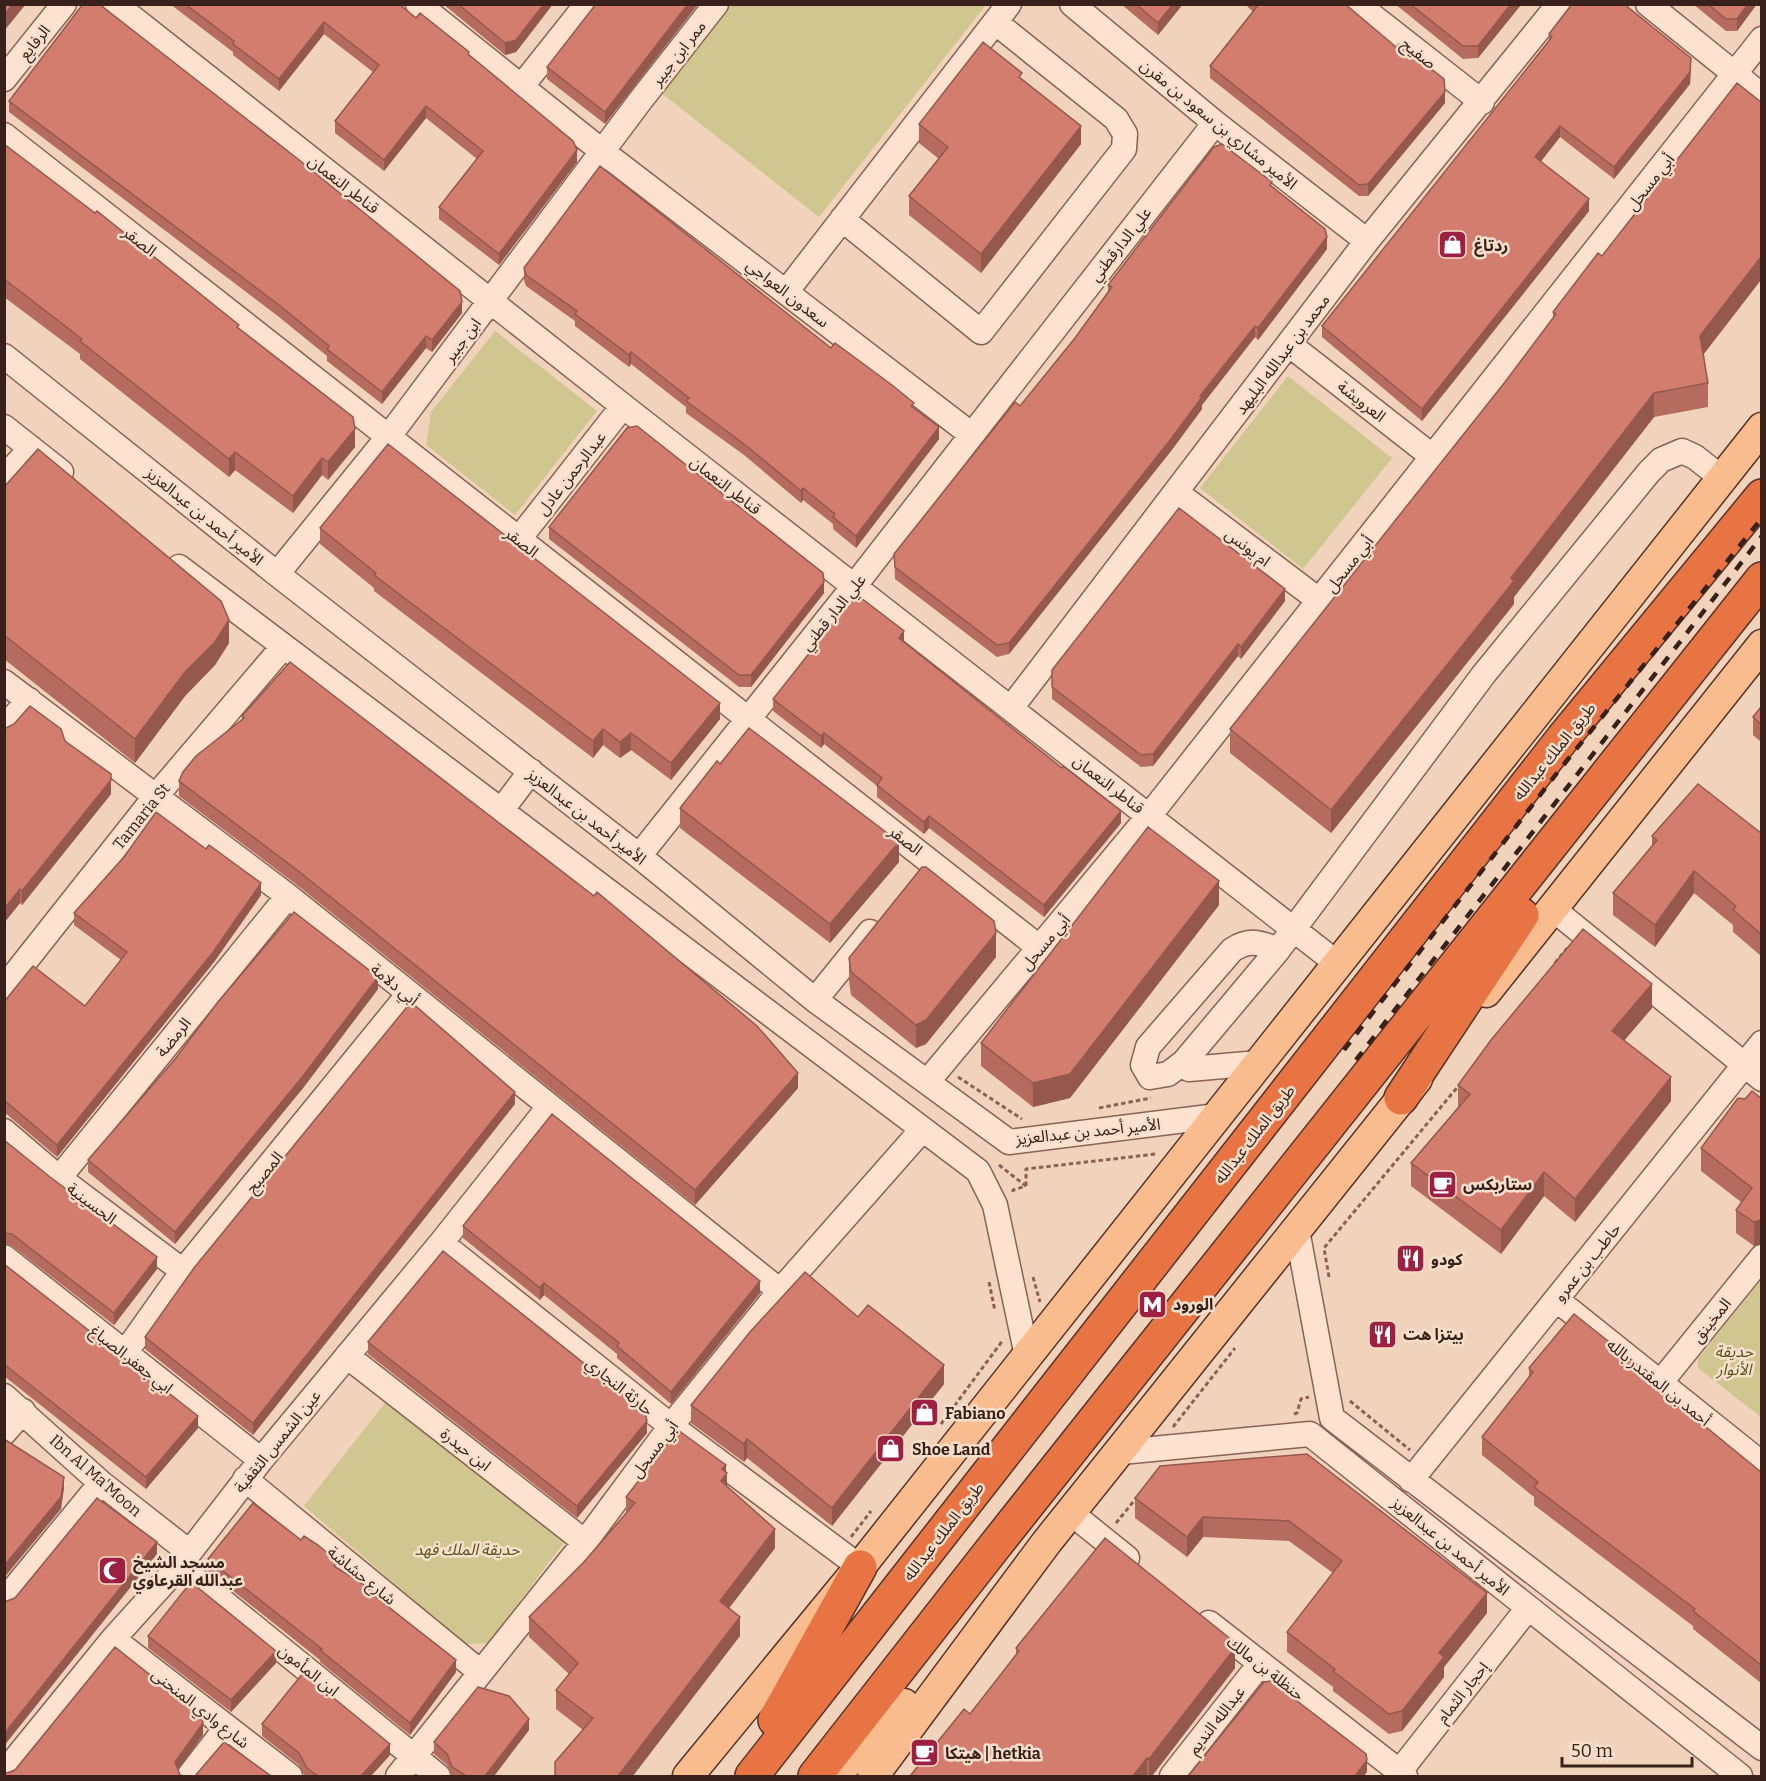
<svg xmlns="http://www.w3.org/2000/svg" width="1766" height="1781" font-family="Bitter,'Noto Sans Arabic',serif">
<rect width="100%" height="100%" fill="#f1d3bb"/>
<path fill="#d0c68f" d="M729 5H986L819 217 660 92Z
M495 331 597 411 515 515 426 445 431 412Z
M1288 376 1392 458 1303 569 1200 488Z
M1761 1280V1417L1698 1368V1359Z
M388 1399 569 1536 488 1643 465 1644 304 1506Z"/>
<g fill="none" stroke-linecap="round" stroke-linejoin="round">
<defs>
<path id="minor" d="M115 4 623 406 1338 964
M418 4 603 152 972 435
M1072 4 1215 123 1367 241
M1357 4 1482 102
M1648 4 1762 96
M4 79 64 4
M521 87 587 4
M4 135 1040 948
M842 219 981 332 1124 149 1125 134 1116 119 995 22
M786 292 1009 4
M1290 345 1433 457
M4 356 277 574 639 856 815 1000 1009 1142 1217 1116
M4 427 61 472
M4 478 31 448
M1177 493 1320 601
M518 540 623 406
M179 567 978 1171 995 1205 1027 1356
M277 574 389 436 640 101 716 4
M4 682 288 896 780 1291
M1011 708 1367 241 1559 4
M4 728 29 700
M500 812 531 771
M639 856 855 585 1215 123
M1553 909 1762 1079
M1278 950C1260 942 1249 939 1232 950L1148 1047 1143 1065 1150 1077 1168 1074 1184 1062 1278 950 1484 674 1649 472 1661 460 1682 451 1695 457 1723 479
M4 988 156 796 282 648
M815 1000 870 932
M1184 1062 1189 1069 1259 1063
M928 1081 1149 816 1762 39
M4 1131 59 1178 183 1271
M59 1178 288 896
M1297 1230 1332 1418 1762 1748
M441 1243 671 1426 860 1567
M4 1257 261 1460
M1557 1300 1762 1464
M125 1353 183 1271 408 995
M347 1356 585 1542
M1660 1383 1762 1257
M4 1396 101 1483 189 1552
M4 1433 23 1411
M1121 1452 1310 1434 1740 1776
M245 1479 479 1671
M1411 1480 1762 1043
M1071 1513 1127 1558
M179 1566 438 1776
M4 1601 101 1483
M1209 1623 1405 1776
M113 1639 290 1776
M4 1773 113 1639 179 1566 261 1460 441 1243 549 1107
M189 1776 226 1728
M398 1776 585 1542 671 1426 780 1291 921 1131
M1172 1776 1260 1664
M1396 1776 1528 1608"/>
<path id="major" d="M1486 992 1762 645
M688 1776 860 1567 1762 428
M833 1776 877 1735 904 1704
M873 1776 1046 1543 1417 1079"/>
<path id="highway" d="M1401 1098 1522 915
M775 1720 860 1567
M752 1776 1563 738 1762 496
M815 1776 994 1547 1762 579"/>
</defs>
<use href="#minor" stroke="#8a6254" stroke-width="27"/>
<use href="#major" stroke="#563229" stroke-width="33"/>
<use href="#highway" stroke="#563229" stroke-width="36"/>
<path stroke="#8a6254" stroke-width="3" stroke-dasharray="4.5 3" stroke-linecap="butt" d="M1555 963 1568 947
M958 1077 1022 1119
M1099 1108 1151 1098
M999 1165 1026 1186
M1026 1186V1169L1156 1154
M1013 1192V1190L1026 1186
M1033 1277 1040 1302
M1329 1277 1324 1248 1460 1084
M989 1282 995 1311
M1350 1401 1410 1450
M1294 1414 1297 1413 1301 1399 1309 1397
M941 1424 1003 1340
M1173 1427 1235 1348
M1116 1523 1138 1496
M851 1537 871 1511"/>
<use href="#minor" stroke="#fce2cf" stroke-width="24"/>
<use href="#major" stroke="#f9bc8f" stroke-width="30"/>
<use href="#highway" stroke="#e97443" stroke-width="33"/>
<path stroke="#37211a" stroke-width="4.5" stroke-dasharray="10 10" stroke-linecap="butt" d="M1344 1050 1557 773 1762 518
M1356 1060 1762 536"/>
</g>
<path fill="#b56c5f" d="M170 4H399L416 18 469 55 577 162 499 265 439 219V207L477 159 426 118 384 171 335 133V121L373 72 324 34 279 91 233 55V52Z
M443 4H553L516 52 505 55Z
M698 4 605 124 547 79V67Z
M1121 4H1183L1158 35Z
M1245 4H1345L1445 103 1368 196H1359L1210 78V66L1253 12Z
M1395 4H1520V6L1478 58 1463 59Z
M1693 4H1757L1737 31H1726Z
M1549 34 1691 69 1690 84 1614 179 1560 137 1541 161 1589 211 1422 421 1322 337V326L1549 41Z
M1022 79 1081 144 981 273 909 215V196L939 159 919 143V124Z
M9 101 462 313 432 352 426 348 382 404 327 361V356L279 317 9 112Z
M4 144 239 329 355 447 328 480 322 475 293 513 235 470 229 477 80 359V354L4 297Z
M1272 187 1327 249 1258 340 1255 337 1202 405V409L1171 451 1009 654 997 657 895 579 894 554 1020 406 1075 338 1108 291V285Z
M524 268 831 348 914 408 939 439 856 548 833 529V524L803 500 801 503 744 455 686 413V407L631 364 629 367 575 326V321L526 286 524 280Z
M1553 312 1704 355 1708 383V407L1654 417 1514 597V604L1331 833 1230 753V729L1505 382 1553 318Z
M4 487 229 643 215 665 185 696 135 763 4 659Z
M549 527 824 593 751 687H739L549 539Z
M320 528 720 719 671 780 631 750 620 758 603 745 593 758 374 591V588L320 544Z
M1285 601 1241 659 1238 656 1153 766 1141 767 1052 699V670Z
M904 643 1121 823 1044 917 929 828 924 834 877 797V786L824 744 821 748 773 711V699Z
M1761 707V742L1753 735V717Z
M242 716 798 1088 695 1205 297 885 179 796V781L242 720Z
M4 729 65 741 111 794 22 905 20 903 4 923Z
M720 764 899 862 830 943 680 828V808Z
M1761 833V956L1733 932V925L1694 893 1655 947 1613 915V893L1652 846V836Z
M261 895 214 962 57 1157 4 1112V1002L85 1006 121 960 74 925V913Z
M1219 905 1070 1098 1033 1107 981 1066V1043Z
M996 957 926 1044 916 1048 851 995 849 981V958Z
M378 989 303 1088 175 1244 88 1172V1160Z
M1652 1008 1624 1040 1671 1101 1575 1222 1544 1196 1501 1254 1411 1186V1163L1458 1108V1085Z
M1761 1098 1754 1246 1736 1233V1210L1741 1202 1701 1171V1148L1745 1099Z
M515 1104 253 1435 145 1349V1337Z
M4 1140 157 1269 114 1325 12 1246 4 1245Z
M463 1226 760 1293 671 1404 617 1358V1354L544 1295 540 1300 463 1238Z
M4 1264 198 1428 146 1489 4 1376Z
M858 1317 944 1384 832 1526 747 1458 744 1462 691 1423V1405Z
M368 1342 647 1433 577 1518 368 1354Z
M1529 1368 1643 1375 1761 1472V1683L1693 1629V1626L1534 1505V1497L1482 1455V1437L1529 1377Z
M1307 1454 1487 1613 1444 1667V1677L1402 1731 1389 1734 1333 1691V1687L1287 1652V1632L1333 1573 1289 1541 1203 1537 1187 1557 1135 1518V1498Z
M726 1472 727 1486 775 1548 729 1608 740 1636 583 1730 556 1709V1690L569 1674 529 1637V1617L583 1563 626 1513V1497Z
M208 1559 338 1569 374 1596 456 1672 410 1735 320 1662V1660L208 1571Z
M148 1636 276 1663 231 1712 148 1648Z
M1016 1648 1235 1668 1152 1776H910L970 1714 1016 1655Z
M262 1724 390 1755 371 1776H305L299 1765 262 1736Z
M529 1730 494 1776H451L447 1765 434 1754V1742Z"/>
<path fill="#94584d" d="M13 4H26L4 31V15Z
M544 4H553L516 52 505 55V43Z
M688 4H698L605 124V112Z
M1173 4H1183L1158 35V23Z
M1511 4H1520V6L1478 58V46Z
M1748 4H1757L1737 31V19Z
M324 22V34L279 91V79Z
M1691 58 1690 84 1614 179V167Z
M1445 92V103L1368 196V184Z
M426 106V118L384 171V160Z
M1081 126V144L981 273V254Z
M1560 126V137L1535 169V157Z
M577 150V162L499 265V254Z
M1589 199V211L1422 421V409Z
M1327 237V249L1258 340V328Z
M1761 257V280L1700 359V336Z
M462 302V313L432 352V340Z
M1255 326V337L1202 405V409L1171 451 1009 654V643Z
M426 336V348L382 404V392Z
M631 352V364L629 367V355Z
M1654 393V417L1514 597V604L1331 833V810Z
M939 427V439L856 548V536Z
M355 429V447L328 480V462Z
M235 452V470L229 477V459Z
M322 458V475L293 513V496Z
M803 488V500L801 503V491Z
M824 582V593L751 687V675Z
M1285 589V601L1241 659V647Z
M229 620V643L215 665 185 696 135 763V739L185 672Z
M904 631V643L899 638Z
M1238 644V656L1153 766V754Z
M720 703V719L671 780V763Z
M603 729V745L593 758V741Z
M631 733V750L620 758V742Z
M824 733V744L821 748V736Z
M111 774V794L22 905V891Z
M1121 811V823L1044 917V905Z
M929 816V828L924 834V822Z
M899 842V862L830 943V924Z
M1694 871V893L1655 947V925Z
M1219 881V905L1070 1098 1033 1107V1083Z
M261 883V895L214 962 57 1157V1145Z
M20 889V903L4 923V909Z
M996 933V957L926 1044 916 1048V1025Z
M378 977V989L303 1088 175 1244V1232Z
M1652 984V1008L1612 1055V1031Z
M798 1073V1088L695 1205V1190Z
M1671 1077V1101L1575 1222V1199Z
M515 1092V1104L253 1435V1423Z
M1544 1172V1196L1501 1254V1230Z
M1761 1220V1244L1754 1246V1222Z
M157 1257V1269L114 1325V1313Z
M760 1281V1293L671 1404V1392Z
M544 1283V1295L540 1300V1288Z
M944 1365V1384L832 1526V1508Z
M198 1416V1428L146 1489V1477Z
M647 1421V1433L577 1518V1506Z
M747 1439V1458L744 1462V1444Z
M726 1465V1475L727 1473V1493L721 1481 722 1469Z
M64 1477V1489L61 1509 4 1578V1566Z
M1203 1517V1537L1187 1557V1537Z
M775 1529V1548L720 1620V1601Z
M157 1542V1554L4 1746V1734Z
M1487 1593V1613L1444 1667V1677L1402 1731V1711L1439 1653Z
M740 1617V1636L633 1776H618Z
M1235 1648V1668L1152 1776H1149V1759Z
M276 1651V1663L231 1712V1700Z
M456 1660V1672L410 1735V1723Z
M529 1719V1730L494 1776H485Z
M203 1723V1735L175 1774V1762Z
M390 1744V1755L371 1776H361Z
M1147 1758V1776H1133Z
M1367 1760V1772L1364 1776H1355Z"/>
<path fill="#d37d6e" stroke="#94584d" stroke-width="1.5" d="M4 4H13L4 15Z
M83 4H99L303 163 460 291 462 302 432 340 426 336 382 392 327 349 329 346 279 305 9 101Z
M185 4H399L416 18 420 13 469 52 468 54 573 141 577 150 499 254 439 207 483 151 426 106 384 160 335 121 379 65 324 22 279 79 233 44 234 41Z
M458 4H544L516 40 505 43Z
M596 4H688L605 112 547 67Z
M1136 4H1173L1158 23Z
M1259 4H1345L1396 47 1399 44 1444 79 1445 92 1368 184 1359 185 1210 66Z
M1410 4H1511L1478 46H1463Z
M1572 4H1624L1691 58 1690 72 1614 167 1560 126 1535 157 1589 199 1422 409 1322 326 1552 37 1549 34Z
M1708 4H1748L1737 19H1726Z
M983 42 1022 73 1019 77 1081 126 981 254 909 196 948 147 919 124Z
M1737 83 1761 102V257L1700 336 1708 383 1654 393 1511 578 1514 581 1331 810 1230 729 1505 382 1556 314 1553 312 1598 253 1602 256Z
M4 144 95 213 97 211 239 325 237 327 353 417 355 429 328 462 322 458 293 496 235 452 229 459 80 341 82 339 4 279Z
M1222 144 1272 182 1270 185 1325 229 1327 237 1258 328 1255 326 1200 396 1202 397 1171 439 1009 643 997 645 895 567 894 554 1015 402 1020 406 1075 338 1112 287 1108 285 1214 147Z
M600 166 831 348 835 343 892 385 914 403 911 406 939 427 856 536 833 517 835 514 803 488 801 491 744 444 686 401 689 398 631 352 629 355 575 314 577 311 526 275 524 268Z
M637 426 823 573 824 582 751 675H739L549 527 627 428Z
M388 444 720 703 671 763 631 733 620 742 603 729 593 741 374 575 376 573 320 528Z
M38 449 221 601 229 620 215 642 185 672 135 739 4 635V487Z
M1179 508 1285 589 1241 647 1238 644 1153 754 1141 755 1052 687V670Z
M856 594 904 631 899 638 1062 768 1063 766 1121 811 1044 905 929 816 924 822 877 785 882 778 824 733 821 736 773 699Z
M290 662 594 896 597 892 757 1026 798 1073 695 1190 297 870 179 781 183 772 196 756 244 718 242 716Z
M30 706 61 729 65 741 111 774V780L22 891 20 889 4 909V729L14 724Z
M1761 707V724L1753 717Z
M749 728 899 842 830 924 680 808 717 761 720 764Z
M1698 784 1761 833V934L1733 910 1736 906 1694 871 1655 925 1613 893 1657 840 1652 836Z
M156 812 206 849 209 845 261 883 214 951 57 1145 4 1100V1002L33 966 85 1006 127 952 74 913 124 857Z
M1148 827 1219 881 1070 1074 1033 1083 981 1043Z
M922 867H926L994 921 996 933 926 1020 916 1025 851 972 849 958Z
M294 912 378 977 303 1076 175 1232 88 1160 175 1059 218 1002Z
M1583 929 1652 984 1612 1031 1671 1077 1575 1199 1544 1172 1501 1230 1411 1163 1470 1094 1458 1085 1491 1040Z
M411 1002 515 1092 253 1423 145 1337 194 1268Z
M1752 1091 1761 1098V1220L1754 1222 1736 1210 1752 1188 1701 1148 1738 1098 1745 1099Z
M552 1114 760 1281 671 1392 617 1346 619 1343 544 1283 540 1288 463 1226Z
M4 1140 50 1177 157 1257 114 1313 12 1234 4 1233Z
M443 1251 645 1412 647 1421 577 1506 368 1342Z
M4 1264 198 1416 146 1477 4 1364Z
M805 1272 858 1317 868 1305 944 1365 832 1508 747 1439 744 1444 691 1405 750 1332Z
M1574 1314 1643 1369 1640 1373 1761 1472V1665L1693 1611 1695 1609 1534 1487 1538 1482 1482 1437 1533 1372 1529 1368Z
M678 1430 726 1465 722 1469 727 1473 721 1481 775 1529 720 1601 740 1617 618 1776H555V1762L593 1718 556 1690 578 1663 529 1617 583 1563 635 1503 626 1497Z
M4 1439 64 1477 61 1497 4 1566Z
M1307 1454 1487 1593 1439 1653 1444 1657 1402 1711 1389 1714 1333 1671 1335 1669 1287 1632 1342 1561 1289 1521 1203 1517 1187 1537 1135 1498 1160 1466Z
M97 1498 157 1542 4 1734V1602L15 1598Z
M253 1503 301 1540 304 1536 318 1545 338 1562 334 1566 374 1591 372 1594 456 1660 410 1723 320 1650 322 1649 208 1559Z
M1105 1538 1233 1641 1235 1648 1149 1759 1147 1758 1133 1776H910L964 1709 970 1714 1019 1651 1016 1648Z
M191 1582 276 1651 231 1700 148 1636Z
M115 1647 202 1716 203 1723 175 1762 180 1775 184 1776H4V1774L15 1770Z
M303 1673 390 1744 361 1776H318L307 1768 299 1753 262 1724Z
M1271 1681 1366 1754 1367 1760 1355 1776H1188L1264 1682Z
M478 1687 509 1696 529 1719 485 1776H466L452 1767 447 1754 434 1742Z
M224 1742 271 1776H195Z"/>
<defs>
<symbol id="shop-square" viewBox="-11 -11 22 22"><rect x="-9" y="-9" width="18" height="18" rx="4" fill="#9d1f42" stroke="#f8dfcb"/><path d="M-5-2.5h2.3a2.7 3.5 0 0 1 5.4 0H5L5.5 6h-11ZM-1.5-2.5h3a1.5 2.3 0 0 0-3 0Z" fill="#fff"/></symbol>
<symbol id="cafe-square" viewBox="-11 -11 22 22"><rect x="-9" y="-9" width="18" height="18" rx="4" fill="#9d1f42" stroke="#f8dfcb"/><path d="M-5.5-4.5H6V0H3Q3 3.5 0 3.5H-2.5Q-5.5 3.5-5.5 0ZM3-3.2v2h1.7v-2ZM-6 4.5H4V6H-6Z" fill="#fff"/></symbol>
<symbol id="restaurant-square" viewBox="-11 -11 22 22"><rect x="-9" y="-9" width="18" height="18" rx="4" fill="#9d1f42" stroke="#f8dfcb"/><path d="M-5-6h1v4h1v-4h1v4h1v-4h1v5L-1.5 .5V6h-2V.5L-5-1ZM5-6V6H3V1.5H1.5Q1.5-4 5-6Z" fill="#fff"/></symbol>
<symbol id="metro-square" viewBox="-11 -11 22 22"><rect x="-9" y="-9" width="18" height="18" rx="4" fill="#9d1f42" stroke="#f8dfcb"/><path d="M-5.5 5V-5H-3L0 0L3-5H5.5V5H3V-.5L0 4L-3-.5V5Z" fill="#fff"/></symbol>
<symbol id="mosque-square" viewBox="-11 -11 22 22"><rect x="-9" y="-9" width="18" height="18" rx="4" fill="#9d1f42" stroke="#f8dfcb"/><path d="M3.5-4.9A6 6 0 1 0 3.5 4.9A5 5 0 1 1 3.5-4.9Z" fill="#fff"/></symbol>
</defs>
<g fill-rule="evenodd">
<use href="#shop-square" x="1436" y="228" width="33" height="33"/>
<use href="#cafe-square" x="1426" y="1168" width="33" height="33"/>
<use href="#restaurant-square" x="1394" y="1242" width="33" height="33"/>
<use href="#metro-square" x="1136" y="1288" width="33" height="33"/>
<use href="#restaurant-square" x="1366" y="1318" width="33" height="33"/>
<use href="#shop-square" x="908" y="1396" width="33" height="33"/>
<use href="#shop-square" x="874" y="1432" width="33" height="33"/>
<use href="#mosque-square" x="96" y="1554" width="33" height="33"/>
<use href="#cafe-square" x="908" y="1736" width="33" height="33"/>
</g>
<g text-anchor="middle" stroke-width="5" stroke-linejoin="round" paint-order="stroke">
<g font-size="16" fill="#37211a" stroke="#f8dfcb">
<text transform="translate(34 42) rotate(-51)" y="6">الرفايع</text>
<text transform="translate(678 53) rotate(-52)" y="6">ممر ابن جبير</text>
<text transform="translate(1419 53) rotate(38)" y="6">صفيح</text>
<text transform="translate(1219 124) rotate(39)" y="6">الأمير مشاري بن سعود بن مقرن</text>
<text transform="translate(1650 182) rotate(-52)" y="6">أبي مسحل</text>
<text transform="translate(344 184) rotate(38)" y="6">قناطر النعمان</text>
<text transform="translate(140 241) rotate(38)" y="6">الصقر</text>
<text transform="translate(1120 244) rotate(-52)" y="6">علي الدارقطني</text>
<text transform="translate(788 293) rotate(38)" y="6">سعدون العواجي</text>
<text transform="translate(462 340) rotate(-53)" y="6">ابن جبير</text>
<text transform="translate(1282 354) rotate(-53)" y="6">محمد بن عبدالله البليهد</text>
<text transform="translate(1362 401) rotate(38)" y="6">العرويشة</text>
<text transform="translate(571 473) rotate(-52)" y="6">عبدالرحمن عادل</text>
<text transform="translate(726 485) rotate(38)" y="6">قناطر النعمان</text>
<text transform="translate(205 516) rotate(39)" y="6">الأمير أحمد بن عبدالعزيز</text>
<text transform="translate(522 542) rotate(38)" y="6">الصقر</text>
<text transform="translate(1248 547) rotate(37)" y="6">ام يونس</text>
<text transform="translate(1349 564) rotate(-52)" y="6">أبي مسحل</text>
<text transform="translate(833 612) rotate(-51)" y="6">علي الدار قطني</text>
<text transform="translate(1554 751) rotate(-51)" y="6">طريق الملك عبدالله</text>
<text transform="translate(1109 784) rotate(38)" y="6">قناطر النعمان</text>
<text transform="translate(141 816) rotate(-51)" y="6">Tamaria St</text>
<text transform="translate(587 816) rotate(38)" y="6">الأمير أحمد بن عبدالعزيز</text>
<text transform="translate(906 840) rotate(38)" y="6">الصقر</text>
<text transform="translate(1045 942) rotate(-50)" y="6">أبي مسحل</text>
<text transform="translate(395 984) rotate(39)" y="6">أبي دلامة</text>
<text transform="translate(173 1037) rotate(-51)" y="6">الرمضة</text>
<text transform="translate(1088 1131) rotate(-6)" y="6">الأمير أحمد بن عبدالعزيز</text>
<text transform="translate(1254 1134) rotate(-52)" y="6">طريق الملك عبدالله</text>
<text transform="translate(264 1172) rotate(-51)" y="6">المصبح</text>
<text transform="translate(92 1203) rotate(37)" y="6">الحسينية</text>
<text transform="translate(1587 1262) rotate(-51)" y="6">حاطب بن عمرو</text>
<text transform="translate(1711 1320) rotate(-51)" y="6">المخينق</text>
<text transform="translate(132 1359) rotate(38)" y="6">ابي جعفر الصباغ</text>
<text transform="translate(1659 1382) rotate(39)" y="6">أحمد بن المقتدر بالله</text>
<text transform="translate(620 1386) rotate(39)" y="6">حارثة النجاري</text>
<text transform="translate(277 1441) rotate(-51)" y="6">عين الشمس الثقفية</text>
<text transform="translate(466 1449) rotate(38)" y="6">ابن حيدرة</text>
<text transform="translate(654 1449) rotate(-53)" y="6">أبي مسحل</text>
<text transform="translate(96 1475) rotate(41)" y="6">Ibn Al Ma'Moon</text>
<text transform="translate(943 1531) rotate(-52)" y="6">طريق الملك عبدالله</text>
<text transform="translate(1451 1546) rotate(39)" y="6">الأمير أحمد بن عبدالعزيز</text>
<text transform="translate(362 1575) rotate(39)" y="6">شارع حشاشة</text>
<text transform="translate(1266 1668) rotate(38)" y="6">حنظلة بن مالك</text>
<text transform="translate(309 1670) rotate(39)" y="6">ابن المأمون</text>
<text transform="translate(1462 1692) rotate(-52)" y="6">إحجار الثمام</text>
<text transform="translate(201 1708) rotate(38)" y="6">شارع وادي المنحنى</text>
<text transform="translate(1216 1720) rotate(-52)" y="6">عبدالله النديم</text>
</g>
<g font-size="16" font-weight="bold" fill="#37211a" stroke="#f8dfcb" text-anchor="start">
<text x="1474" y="251">ردتاغ</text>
<text x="1463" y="1190">ستاربكس</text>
<text x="1431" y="1265">كودو</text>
<text x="1173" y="1310">الورود</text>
<text x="1403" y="1340">بيتزا هت</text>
<text x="945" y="1419">Fabiano</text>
<text x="912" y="1455">Shoe Land</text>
<text x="133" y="1568">مسجد الشيخ<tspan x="133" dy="18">عبدالله القرعاوي</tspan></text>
<text x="945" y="1759">هيتكا | hetkia</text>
</g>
<g font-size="16" font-style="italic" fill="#56551f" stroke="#f8dfcb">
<text x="1734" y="1357">حديقة<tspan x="1734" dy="18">الأنوار</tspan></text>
<text x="467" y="1555">حديقة الملك فهد</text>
</g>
</g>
<rect width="1766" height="1781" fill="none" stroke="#37211a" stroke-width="12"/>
<path d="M1562 1757v9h130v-9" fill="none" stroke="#37211a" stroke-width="3"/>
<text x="1571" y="1757" font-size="18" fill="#37211a" stroke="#f8dfcb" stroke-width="4.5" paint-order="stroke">50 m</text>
</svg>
